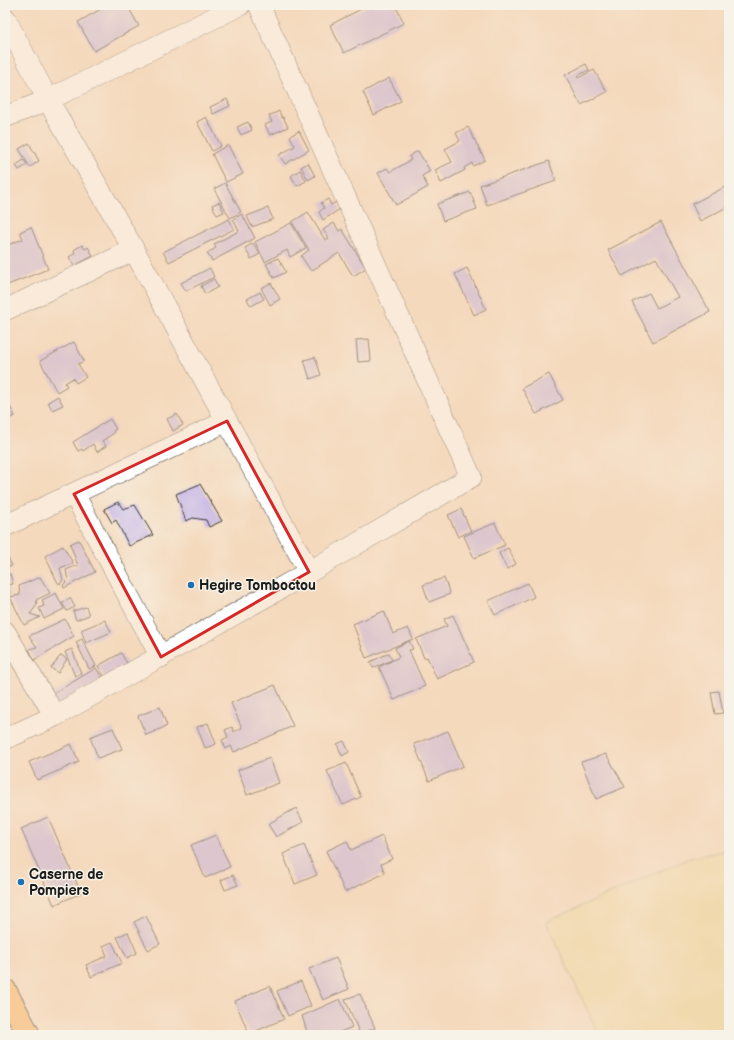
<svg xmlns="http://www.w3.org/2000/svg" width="734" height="1040" font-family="'Balsamiq Sans',sans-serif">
<rect width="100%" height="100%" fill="#f7f3e8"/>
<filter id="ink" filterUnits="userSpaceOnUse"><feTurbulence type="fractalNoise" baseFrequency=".025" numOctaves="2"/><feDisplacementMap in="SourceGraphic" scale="8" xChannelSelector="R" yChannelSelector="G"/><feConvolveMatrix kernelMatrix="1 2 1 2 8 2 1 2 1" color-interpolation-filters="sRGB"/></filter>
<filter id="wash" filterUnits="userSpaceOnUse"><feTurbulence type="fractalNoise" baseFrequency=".012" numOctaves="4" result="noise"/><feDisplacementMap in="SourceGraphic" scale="16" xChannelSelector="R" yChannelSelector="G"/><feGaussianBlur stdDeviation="0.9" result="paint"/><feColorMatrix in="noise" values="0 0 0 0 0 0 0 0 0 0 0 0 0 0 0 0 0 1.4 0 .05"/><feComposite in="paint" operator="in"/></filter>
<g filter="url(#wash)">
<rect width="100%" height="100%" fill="#f4d9bc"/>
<path fill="#eeda9e" stroke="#857b5d" d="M729 850V1035H599L546 922 690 858Z"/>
<g id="blocks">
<path fill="#c0afe4" d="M108 5H127L139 26 94 51 78 22Z
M369 5H395L404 23 344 53 330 25Z
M586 64 589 70 577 76 578 78 594 70 607 92 581 105 565 75Z
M389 78 401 101 374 115 363 92Z
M227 99 230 106 213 114 210 107Z
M279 111 282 118 283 117 288 127 270 135 265 125 272 122 269 116Z
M206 117 221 146 212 151 197 122Z
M248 122 252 130 241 135 237 127Z
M468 127 485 160 473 166 472 163 464 168 465 170 441 183 435 170 452 162 445 149 460 141 456 133Z
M299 131 309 150 285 164 279 155 295 146 290 136Z
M29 143 39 161 30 167 19 149Z
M228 145 243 174 226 182 212 154Z
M418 151 430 171 422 176 428 187 396 205 378 173 387 168 390 172 411 160 409 156Z
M24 160 27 165 19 170 16 165Z
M549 161 556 181 487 205 480 185Z
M308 163 315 176 308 180 301 167Z
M300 170 306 181 297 186 291 176Z
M225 183 241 212 230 218 214 189Z
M729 185V206L700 221 692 204Z
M470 192 477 209 443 221 437 204Z
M328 199 331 205 336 202 340 209 323 220 319 212 324 208 321 203Z
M219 202 224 212 217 215 212 205Z
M268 208 273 219 252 227 247 216Z
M308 212 325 240 329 238 323 230 334 223 339 231 342 229 366 268 353 276 339 253 311 271 301 256 309 250 292 222Z
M242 214 255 238 212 261 207 253 216 248 214 244 239 231 233 219Z
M229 219 234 229 169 262 163 252Z
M661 222 710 312 653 342 632 302 649 293 657 308 678 297 656 258 622 276 608 250Z
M291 223 306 248 290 257 287 250 265 262 255 242Z
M31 227 48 269 5 286V246L23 239 20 232Z
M253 243 260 254 251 259 245 248Z
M82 245 85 249 88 247 93 256 74 266 69 257 75 253 74 250Z
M278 258 286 272 274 278 266 264Z
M210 268 214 277 186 291 181 283Z
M467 268 486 309 474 315 455 274Z
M214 279 218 287 205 294 201 286Z
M271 283 280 299 270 305 261 288Z
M260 292 264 299 251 306 247 299Z
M369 339 371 361 358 362 356 340Z
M74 342 84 361 78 364 86 377 76 383 73 378 65 383 67 386 57 392 40 361Z
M315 357 321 375 310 379 304 360Z
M549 374 563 400 536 414 522 388Z
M58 396 63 405 52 410 48 402Z
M5 397 15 416 5 420Z
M177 414 183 425 173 431 167 419Z
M110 419 116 429 113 431 114 433 102 441 106 446 97 452 93 444 83 451 82 449 78 451 73 442Z
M200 484 222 521 209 527 206 520 193 518 186 521 176 494Z
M118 502 123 509 135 505 153 535 129 546 116 520 112 523 104 509Z
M461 509 471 531 458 537 448 515Z
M495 523 505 545 474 558 464 536Z
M79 540 95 572 64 588 63 585 68 580 66 570 73 567 78 566 70 544Z
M63 546 73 563 60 568 63 580 60 584 58 583 45 556Z
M508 548 516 564 507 569 499 553Z
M5 552 12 566 5 567Z
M5 574H10L13 584 7 585 10 594 5 596Z
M40 577 50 593 36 600 37 605 30 614 40 617 24 625 10 597 20 595 19 586Z
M444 578 450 594 429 602 423 585Z
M528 583 534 597 495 615 488 601Z
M56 593 64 609 44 619 39 608 44 606 42 600Z
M70 598 75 607 67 611 62 603Z
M86 607 89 615 76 620 73 611Z
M384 611 393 634 408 628 413 639 366 658 353 624Z
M453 615 474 662 437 679 427 657 424 658 416 639 447 626 444 619Z
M65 619 74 636 34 660 29 649 37 647 29 636Z
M105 620 111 632 86 643 81 630Z
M82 639 96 666 89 669 76 642Z
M409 641 413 649 409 650 425 686 394 700 379 667 399 657 395 648Z
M72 649 81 673 75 676 65 652Z
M121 653 128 665 105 678 98 666Z
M389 653 392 660 373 668 370 662Z
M61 655 67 659 58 673 51 668Z
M96 668 103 679 57 705 51 695Z
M275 685 293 726 234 752 231 746 226 749 222 740 228 737 225 730 232 727 234 732 242 728 231 703Z
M719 691 723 713 715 714 711 692Z
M160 707 167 726 146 735 138 716Z
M208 723 216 744 205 748 197 727Z
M113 728 122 749 98 758 90 737Z
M448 731 463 766 429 781 414 744Z
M344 741 349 752 342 756 337 744Z
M71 744 79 762 37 780 29 762Z
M606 754 625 787 596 799 581 762Z
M270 758 279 783 247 795 238 770Z
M346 763 361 797 343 805 327 771Z
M296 808 303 822 276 837 268 824Z
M48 817 81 893 54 905 21 829Z
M216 835 230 867 205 878 191 845Z
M382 836 392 859 381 864 385 873 345 892 326 851 347 841 351 850Z
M304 845 317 875 295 884 283 854Z
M233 875 238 885 225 890 221 880Z
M146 916 160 944 148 950 134 922Z
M128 932 137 953 127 958 117 937Z
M112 942 122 963 91 977 86 965 107 956 103 946Z
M336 958 349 989 323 1000 309 969Z
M301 981 311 1006 288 1016 277 991Z
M270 986 284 1019 249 1034 235 1001Z
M360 994 375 1028 360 1034 345 999Z
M340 999 352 1027 333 1035H308L302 1016Z"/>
</g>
</g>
<g filter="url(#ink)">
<use href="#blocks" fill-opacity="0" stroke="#3c3834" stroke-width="1"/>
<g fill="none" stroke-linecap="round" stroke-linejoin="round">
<defs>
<path id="street" d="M5 18 48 100 134 250 309 572
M5 117 48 100 240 5
M5 310 134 250
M74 494 161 657
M5 526 227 421
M5 632 55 716
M5 739 55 716 309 572 471 477 259 5"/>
<path id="primary" d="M5 990 29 1035"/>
</defs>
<use href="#street" stroke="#3c3834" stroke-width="22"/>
<use href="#primary" stroke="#3c3834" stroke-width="24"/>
<use href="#street" stroke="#fff" stroke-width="21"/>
<use href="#primary" stroke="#fdbc70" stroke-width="22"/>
</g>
</g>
<path d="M0 0H734V1040H0ZM227 421 309 572 161 657 74 494Z" fill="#f4d9bc" fill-opacity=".55" fill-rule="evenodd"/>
<path fill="none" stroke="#d62828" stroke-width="3" stroke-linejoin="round" d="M227 421 309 572 161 657 74 494Z"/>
<g fill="#1f6fb2" stroke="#f7f3e8" stroke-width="1.5">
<circle cx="191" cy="585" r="4"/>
<circle cx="21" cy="882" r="4"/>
</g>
<g text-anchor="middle" stroke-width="3" stroke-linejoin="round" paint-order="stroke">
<g font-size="14" font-weight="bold" fill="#1c1c1c" stroke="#f7f3e8" text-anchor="start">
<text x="199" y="590">Hegire Tomboctou</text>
<text x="29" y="879">Caserne de<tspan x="29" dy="16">Pompiers</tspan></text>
</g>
</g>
<rect width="734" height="1040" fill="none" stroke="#f7f3e8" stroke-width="20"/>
</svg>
